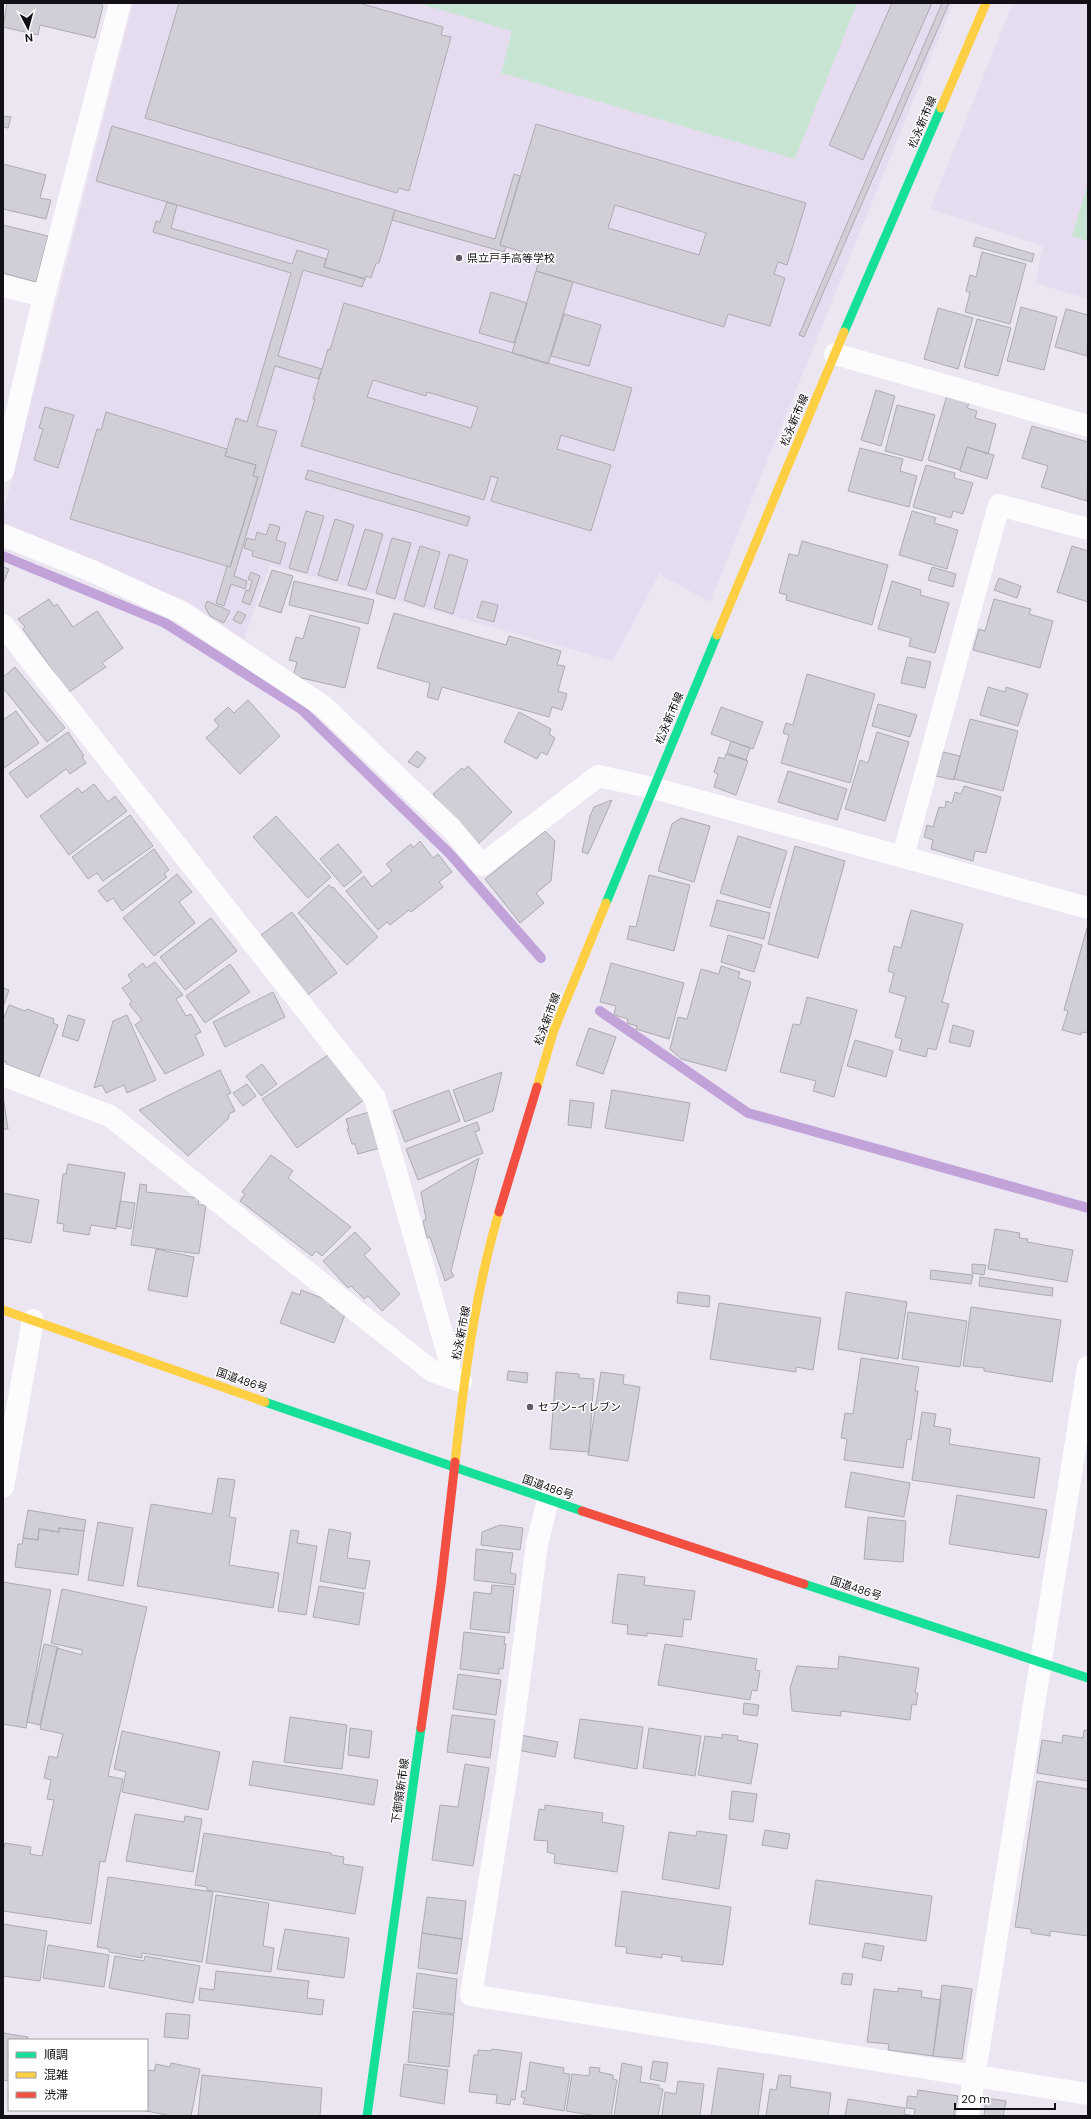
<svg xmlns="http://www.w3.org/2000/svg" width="1091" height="2119" font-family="'DM Sans','Noto Sans JP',sans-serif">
<rect width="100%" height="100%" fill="#ebe6f1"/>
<path fill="#e6dcef" d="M133 3H953L710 602 659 574 613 661 270 565 244 639 187 601 3 528V513Z
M1013 3H1088V299L1035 283 1043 246 930 209Z"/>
<path fill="#c7e5d2" d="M418 3H857L795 159 501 73 512 31Z
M1088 183V241L1072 236Z"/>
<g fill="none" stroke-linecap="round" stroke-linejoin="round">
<path stroke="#c1a3d9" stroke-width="10" d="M3 556 165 623 301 709 450 854 541 958
M600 1011 748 1113 1088 1208"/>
</g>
<path fill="#d2ced7" stroke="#adaab2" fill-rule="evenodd" d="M7 3H100L103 6 95 38 40 25 38 35 3 27Z
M179 3H359L443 27 441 35 451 37 409 191 399 188 397 193 145 118Z
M892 3H932L863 160 829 145Z
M942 3H949L804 337 799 335Z
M3 116 11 117 8 128 3 127Z
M536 124 806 203 787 265 778 262 774 274 785 278 770 326 728 314 724 327 536 271 540 257 500 245ZM615 205 706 233 699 255 608 228Z
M112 126 395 210 379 263H376L371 278 366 276 365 279 324 267 329 250 96 181Z
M3 164 46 175 40 198 51 200 46 219 3 209Z
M514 174 520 176 500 245 506 247 504 252 392 220 395 210 495 239Z
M167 202 177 205 171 228 292 264 297 250 326 259 324 267 365 279 362 287 303 270 278 356 322 369 318 379 275 366 257 426 277 431 234 576 247 581 245 589 231 584 224 606 216 603 227 566 230 567 258 477 253 476 256 465 225 456 236 418 247 422 291 273 153 232 156 221 160 222Z
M3 225 48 236 36 282 3 273Z
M976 237 1034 254 1032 262 973 246Z
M982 252 1026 264 1010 324 965 312 970 293 966 291 970 275 976 277Z
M536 271 573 282 548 364 512 353Z
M491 292 527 303 514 343 479 333Z
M344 303 632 388 614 451 561 435 557 449 611 465 591 531 491 501 498 478 491 476 484 500 301 446 315 399H313L328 349 330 350ZM373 380 426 396 427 392 478 407 471 428 367 397Z
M1021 307 1057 317 1044 370 1007 361Z
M938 308 973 318 958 369 924 359Z
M1066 309 1088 315 1087 356 1055 347Z
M564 314 601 325 589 366 551 356Z
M977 319 1011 328 998 376 964 367Z
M876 390 895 396 881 446 861 440Z
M947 395 970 401 967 408 977 411 975 418 996 424 988 454 967 447 960 470 928 460Z
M897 405 935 415 922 461 885 451Z
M45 407 74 415 58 468 34 460 43 429 39 428Z
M106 412 227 449 225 456 256 465 253 476 258 477 230 567 70 519 97 429 101 430Z
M1032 426 1088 442 1087 501 1041 487 1048 466 1022 458Z
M967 447 994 455 987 479 960 471Z
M860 448 903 459 900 471 917 476 909 507 848 491Z
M926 465 955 473 954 478 973 483 963 514 953 511 951 518 913 507Z
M308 470 470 517 467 526 305 479Z
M306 511 324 516 307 573 289 568Z
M912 511 936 518 934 523 958 530 947 569 899 555Z
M335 519 354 525 337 581 318 575Z
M270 524 280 527 276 540 286 543 280 564 252 556 253 551 244 548 247 538 255 540 257 532 266 535Z
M365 529 383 534 366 590 348 585Z
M392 538 411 543 395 599 376 593Z
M802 541 888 565 872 625 786 600 787 595 779 593 789 554 798 556Z
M420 546 440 552 424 607 404 600Z
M1072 546 1088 551V602L1057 592Z
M449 554 468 560 453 614 434 608Z
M3 567 9 569 3 584Z
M932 567 956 574 953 587 928 580Z
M272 570 293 576 281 613 259 606Z
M251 572 260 576 250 605 242 602 246 590 249 591 252 581 248 579Z
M999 578 1021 586 1017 598 994 590Z
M294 581 374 600 368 624 289 605Z
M892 581 921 590 920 595 949 603 935 653 909 646 911 638 878 629Z
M49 599 54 606 57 604 73 627 97 611 123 648 102 663 106 667 66 694 56 675 23 629 25 627 18 619Z
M994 599 1031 609 1029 614 1053 621 1040 668 973 650 979 629 985 631Z
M207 601 230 611 224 623 210 616 205 607Z
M482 601 498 605 494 622 477 617Z
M238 611 246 615 241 624 233 620Z
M394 613 506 645 509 636 561 651 557 665 565 666 558 691 567 694 562 710 552 707 549 717 442 687 438 700 427 697 430 683 377 668Z
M310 615 360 628 345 688 293 676 297 662 289 660 296 637 303 639Z
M907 657 931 662 925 688 901 683Z
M15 667 65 728 47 742 3 688V677Z
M807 674 875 694 850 783 781 763 789 735 783 733 786 723 793 725Z
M988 687 1005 692 1006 687 1028 694 1018 726 980 715Z
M248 700 280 736 240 774 206 738 219 726 214 720 228 707 234 713Z
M878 704 917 715 910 737 872 726Z
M721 707 763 722 753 749 711 734Z
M16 711 39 743 3 769V720Z
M519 712 551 729 549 734 555 738 547 755 541 752 537 759 504 742Z
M970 719 1018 731 1003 791 954 779Z
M68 732 84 756 82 757 86 763 70 774 66 769 27 798 9 773Z
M877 732 909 742 885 821 845 809 860 760 868 763Z
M731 741 750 748 746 760 727 753Z
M417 751 426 758 418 768 408 762Z
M943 752 960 756 954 780 936 776Z
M726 754 748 761 736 795 714 787 718 774 714 772 719 757 724 759Z
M468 766 512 812 476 846 435 800 436 798 433 794 462 768 464 770Z
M788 771 847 789 837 820 778 802Z
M94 784 108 802 115 796 127 811 69 855 40 816 78 788 82 793Z
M964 786 1001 797 986 853 975 851 973 861 931 849 933 840 924 837 927 825 933 827 939 807 945 808 946 801 952 803 955 792 961 794Z
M612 800 588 854 582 852 590 816 594 807Z
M130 815 153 846 103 881 97 873 88 879 72 857Z
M276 816 331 877 308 898 253 837Z
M681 818 710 826 694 882 658 871 672 824Z
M545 831 555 841 551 881 536 893 544 903 520 923 485 879Z
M738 836 787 851 770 908 720 893Z
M420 841 433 858 438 854 452 872 439 882 443 887 411 912 409 910 390 925 387 922 378 930 346 891 364 876 372 887 392 871 386 864 411 844 413 848Z
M338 844 362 872 344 887 320 859Z
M795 846 845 861 818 958 768 944Z
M154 849 169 870 164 874 167 877 122 911 113 898 107 902 98 891Z
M177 874 192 892 179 902 195 923 154 956 123 918Z
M649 875 690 885 674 951 627 939 630 926 636 927Z
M329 885 332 888 333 887 378 937 347 965 298 913Z
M717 900 770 913 764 939 710 926Z
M911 910 963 924 942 1002 949 1004 936 1050 928 1048 926 1057 899 1050 902 1039 895 1037 906 997 889 992 894 973 888 971 894 946 901 948Z
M292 912 337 973 306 996 261 935Z
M211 918 237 951 185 990 160 957Z
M1087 928 1088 1033 1081 1032V1035L1062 1030 1068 1011 1064 1010Z
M728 935 762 945 754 972 721 962Z
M155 962 183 995 176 999 186 1016 191 1014 201 1032 195 1035 204 1055 165 1074 135 1025 142 1020 129 1004 132 1002 122 988 132 981 128 975 143 963 146 968Z
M611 963 684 983 669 1039 636 1029 637 1026 627 1023 628 1019 614 1015 616 1006 600 1002Z
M230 964 250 992 205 1023 186 996Z
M721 966 740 972 738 978 751 982 726 1071 681 1059 670 1049 678 1017 687 1019 701 969 719 974Z
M3 988 9 990 3 1007Z
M273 992 285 1017 225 1047 213 1022Z
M807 997 857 1010 834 1097 813 1091 816 1081 780 1072 793 1024 800 1025Z
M9 1005 25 1011 27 1009 54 1019 53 1023 58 1025 39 1077 6 1064 7 1062 3 1061V1020Z
M68 1015 85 1020 78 1041 62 1036Z
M127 1015 156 1080 127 1093 124 1085 106 1093 102 1085 94 1088 113 1021Z
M953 1025 974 1031 970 1047 949 1042Z
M589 1028 616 1037 603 1074 576 1065Z
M855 1040 893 1051 886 1077 847 1066Z
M331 1053 364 1100 297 1148 262 1099Z
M262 1064 277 1084 261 1096 246 1076Z
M220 1070 231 1093 227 1095 235 1111 229 1114V1118L188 1156 139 1110Z
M502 1072 493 1111 465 1122 453 1090Z
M247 1084 256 1096 243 1106 233 1093Z
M449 1090 460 1121 405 1142 393 1111Z
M612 1090 690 1103 683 1141 605 1128Z
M3 1096 8 1129H3Z
M570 1100 594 1103 591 1128 568 1125Z
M369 1112 380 1148 358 1154 355 1144H352L347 1129H349L346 1119Z
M477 1122 480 1130 475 1132 483 1153 418 1180 406 1149Z
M271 1155 293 1171 288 1178 351 1227 322 1256 316 1251 312 1256 240 1201 245 1194 242 1192Z
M479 1158 451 1271 454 1276 445 1281 430 1237 427 1238 423 1221 426 1219 421 1192Z
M68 1164 125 1173 116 1229 91 1225 89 1235 63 1231 64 1224 57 1223 63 1174H66Z
M140 1184 147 1185 146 1192 199 1198 198 1205H206L199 1254 131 1245Z
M3 1193 39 1200 31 1243 3 1238Z
M120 1201 135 1203 131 1229 116 1226Z
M995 1229 1020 1233 1019 1238 1028 1239 1027 1242 1073 1250 1067 1282 988 1269Z
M355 1232 371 1249 364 1255 400 1294 382 1311 368 1296 364 1299 351 1286 348 1288 323 1261Z
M156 1249 194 1257 187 1297 148 1290Z
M972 1264 986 1265 984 1275 972 1273Z
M931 1270 973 1275 971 1284 930 1279Z
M980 1277 1053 1288 1052 1296 979 1286Z
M301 1290 332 1302 331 1307 346 1312 334 1343 280 1323 292 1292 300 1295Z
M678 1292 710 1296 709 1307 677 1303Z
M846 1292 907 1302 898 1359 838 1349Z
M719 1303 821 1318 813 1370 796 1367V1372L710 1359Z
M971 1307 1061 1320 1052 1382 984 1371V1368L963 1366Z
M908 1312 967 1321 960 1367 902 1359Z
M861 1358 919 1367 915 1391H918L911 1440 907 1439 903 1468 844 1460 847 1439 841 1438 845 1413 853 1414Z
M508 1371 528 1373 527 1383 507 1380Z
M556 1372 579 1374V1378L594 1379 589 1452 550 1449Z
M601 1372 624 1375 623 1384 640 1387 628 1461 588 1455Z
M922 1412 936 1414 934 1426 951 1429 949 1444 1040 1458 1034 1498 912 1480Z
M851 1472 910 1483 904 1517 845 1507Z
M218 1478 235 1480 229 1517 236 1518 229 1565 279 1573 273 1608 137 1586 151 1504 212 1514Z
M957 1495 1047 1510 1039 1558 949 1544Z
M28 1510 86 1520 84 1531 59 1528V1532L39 1529 38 1540 23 1538Z
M868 1517 906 1521 903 1562 864 1559Z
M98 1522 133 1528 123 1586 88 1580Z
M500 1525 523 1528 520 1550 481 1545 482 1532Z
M59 1528 84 1531 78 1575 15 1567 18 1544H22L23 1538 38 1540 39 1529 59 1532Z
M329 1529 351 1533 347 1558 370 1561 365 1589 320 1581Z
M291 1530 299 1531 297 1543 317 1546 306 1615 278 1611Z
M476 1549 513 1553 510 1573 516 1574 515 1585 474 1580Z
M618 1574 645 1577 644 1585 695 1591 691 1620 684 1619 682 1637 647 1633V1636L627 1634 628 1625 612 1623Z
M3 1582 51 1590 26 1728 3 1724Z
M492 1585 514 1587 509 1633 470 1629 474 1592 491 1594Z
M319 1586 364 1593 359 1625 313 1617Z
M62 1589 147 1607 108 1776 123 1779 105 1862 100 1861 91 1924 3 1911V1852L5 1843 31 1847 30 1854 42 1856 54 1800 47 1799 51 1780 44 1778 49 1756 57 1758 63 1734 40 1729 57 1648 82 1655V1650L51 1643Z
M464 1632 505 1637 504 1644H506L503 1669 499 1668V1674L460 1669Z
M44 1644 58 1647 40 1725 27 1722Z
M665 1644 757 1659 755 1670 760 1671 757 1691 752 1690 750 1700 658 1685Z
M839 1656 919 1668 915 1693H918L916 1705 912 1704 910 1720 841 1711V1716L792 1711 790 1688 797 1666 838 1669Z
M458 1674 501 1680 496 1715 453 1709Z
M744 1703 759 1705 757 1716 743 1714Z
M452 1715 495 1720 490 1758 447 1752Z
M290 1717 347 1725 342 1769 284 1762Z
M580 1719 643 1727 637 1769 574 1758Z
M350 1728 372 1731 369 1758 348 1755Z
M649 1728 701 1736 695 1776 643 1768Z
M1084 1730 1088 1731V1781L1037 1773 1042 1740 1062 1743 1063 1735 1083 1738Z
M122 1731 220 1752 208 1810 122 1792 126 1772 114 1769Z
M722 1734 738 1736 737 1740 758 1744 751 1784 698 1775 705 1736 722 1738Z
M520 1735 558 1742 555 1757 517 1750Z
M253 1761 378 1780 374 1805 249 1785Z
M465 1764 489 1768 473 1866 432 1860 440 1805 458 1807Z
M1037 1781 1088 1789V1936L1050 1931V1936L1031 1933V1929L1015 1927Z
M732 1791 757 1794 753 1822 729 1819Z
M545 1805 603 1813 602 1822 624 1826 617 1872 554 1863 555 1854 547 1852 548 1841 534 1840 539 1809 545 1810Z
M135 1814 184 1822 185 1816 202 1819 193 1872 126 1861Z
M765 1830 790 1834 787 1849 762 1845Z
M697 1831 727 1835 719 1889 662 1879 669 1832 696 1836Z
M204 1833 331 1853V1855L344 1857 343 1864 363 1867 355 1914 207 1890V1887L195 1885Z
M108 1877 213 1892 202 1962 142 1953V1958L109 1952V1949L97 1947Z
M816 1880 932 1896 926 1941 809 1924Z
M622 1891 731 1907 723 1965 681 1961 682 1957 662 1954V1958L626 1953 627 1947 615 1946Z
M216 1895 269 1903 263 1946 274 1948 271 1972 206 1963Z
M427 1897 466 1901 462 1939 422 1933Z
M3 1924 47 1931 40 1981 3 1976Z
M285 1929 349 1938 344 1978 277 1969Z
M422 1933 462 1939 457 1974 418 1968Z
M865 1943 884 1946 881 1961 862 1957Z
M48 1945 109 1955 104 1987 43 1978Z
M115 1956 144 1961 145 1956 200 1966 193 2003 109 1988Z
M216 1971 309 1981 307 1998 324 2000 322 2015 199 2000 200 1988 214 1990Z
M417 1973 457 1979 454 2014 413 2008Z
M843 1973 853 1974 851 1985 841 1984Z
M942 1985 972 1989 962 2059 933 2056Z
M898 1988 922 1991 921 1997 941 2000 933 2056 888 2050 889 2044 867 2042 874 1989 898 1992Z
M413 2011 454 2015 449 2067 408 2062Z
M166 2013 190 2015 188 2039 164 2037Z
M3 2033 28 2037 27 2040H9V2081L3 2080Z
M492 2049 522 2053 515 2100 511 2099 510 2105 496 2103 497 2095 469 2092 474 2055H478V2050L491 2051Z
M653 2061 668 2063 665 2082 650 2079Z
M530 2062 564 2068 563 2073 570 2074 564 2111 523 2104 525 2098 521 2097 522 2091H526Z
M171 2063 200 2069 191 2116H171L142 2110H147V2070L154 2071 156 2064 170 2067Z
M622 2063 642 2067 640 2082 659 2085V2089H663L658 2116H614Z
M404 2064 448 2070 444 2104 400 2096Z
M590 2067 600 2068 599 2072 613 2075V2079L617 2080 611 2116H597L566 2111 572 2074 589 2076Z
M718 2068 764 2074 758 2116H711Z
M202 2075 322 2088 320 2116H198Z
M779 2075 791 2076 790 2087 831 2093 828 2116H766L770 2089 776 2090Z
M678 2081 704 2084 700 2116H662L665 2092 676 2094Z
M918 2090 958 2096 954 2116H914L915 2109 906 2108 908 2096 917 2097Z
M986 2098 1006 2101 1003 2116H984Z
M848 2099 905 2108 904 2114 914 2116H845Z"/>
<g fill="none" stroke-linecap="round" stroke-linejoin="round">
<path stroke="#fcfbfd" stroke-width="22" d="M3 286 44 296
M835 354 1088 426
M3 471 44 296 120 3
M3 535 92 571 181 612 323 706 451 828 482 865 598 776 653 788 1088 908
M3 625 375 1098 449 1358V1377
M903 856 999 505 1088 529
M3 1075 110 1116 432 1371 461 1381
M3 1487 33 1320
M548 1500 537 1544 507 1773 471 1995 1088 2094
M968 2116 1088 1367"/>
<path stroke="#16e098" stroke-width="9" d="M844 332 941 108
M606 903 717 635
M265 1402 582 1511
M804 1584 1088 1678
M367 2116 421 1728"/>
<path stroke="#ffcf43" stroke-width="9" d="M941 108 986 3
M717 635 844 332
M537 1087 554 1030 606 903
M3 1310 265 1402
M455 1462C464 1379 475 1293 499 1212"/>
<path stroke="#f24e42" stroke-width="9" d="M499 1212 537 1087
M582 1511 804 1584
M421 1728 441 1585 455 1462"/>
</g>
<g fill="#5f5a63" stroke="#fff" stroke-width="1.5">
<circle cx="459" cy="258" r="4"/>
<circle cx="530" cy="1407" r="4"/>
</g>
<g text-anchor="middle" stroke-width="3" stroke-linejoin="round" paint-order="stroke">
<g font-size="11" fill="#130f16" stroke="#fff">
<text transform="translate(922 122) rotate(-67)" y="4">松永新市線</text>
<text transform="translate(794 420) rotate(-67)" y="4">松永新市線</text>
<text transform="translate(669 718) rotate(-67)" y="4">松永新市線</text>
<text transform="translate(547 1019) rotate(-70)" y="4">松永新市線</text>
<text transform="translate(461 1333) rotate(-79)" y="4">松永新市線</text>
<text transform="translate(242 1380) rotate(19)" y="4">国道486号</text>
<text transform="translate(548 1487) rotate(19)" y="4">国道486号</text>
<text transform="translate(856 1588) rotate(18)" y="4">国道486号</text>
<text transform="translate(400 1791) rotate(-82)" y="4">下御領新市線</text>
</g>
<g font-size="11" fill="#130f16" stroke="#fff" text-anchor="start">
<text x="467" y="262">県立戸手高等学校</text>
<text x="538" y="1411">セブン-イレブン</text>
</g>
</g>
<rect width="1091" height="2119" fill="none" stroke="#130f16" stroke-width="8"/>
<rect x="8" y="2039" width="140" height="72" fill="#ffffff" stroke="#a19fa2"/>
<rect x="16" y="2052" width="20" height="6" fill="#16e098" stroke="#a19fa2"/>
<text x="44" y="2059" font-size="12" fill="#130f16">順調</text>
<rect x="16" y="2072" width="20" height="6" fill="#ffcf43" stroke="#a19fa2"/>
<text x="44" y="2079" font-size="12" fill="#130f16">混雑</text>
<rect x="16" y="2092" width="20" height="6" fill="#f24e42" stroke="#a19fa2"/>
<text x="44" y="2099" font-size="12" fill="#130f16">渋滞</text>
<g transform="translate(28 28) rotate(174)" stroke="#ffffff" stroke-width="3" paint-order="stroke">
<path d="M0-3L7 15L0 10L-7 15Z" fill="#130f16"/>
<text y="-6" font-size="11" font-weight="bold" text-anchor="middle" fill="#130f16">N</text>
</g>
<path d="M955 2103v6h100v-6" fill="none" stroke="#130f16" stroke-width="2"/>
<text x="961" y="2103" font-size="12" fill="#130f16" stroke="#ffffff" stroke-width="3" paint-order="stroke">20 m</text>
</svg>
